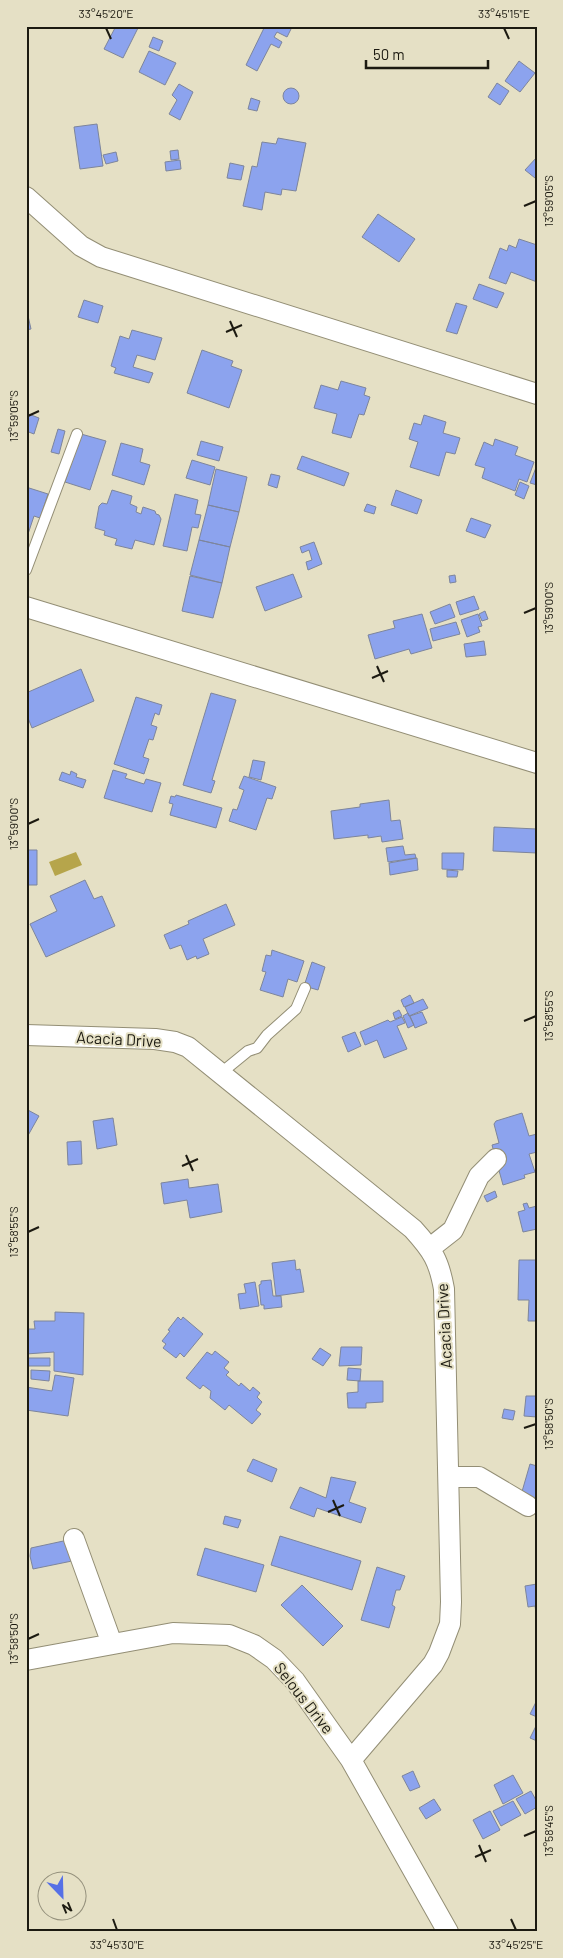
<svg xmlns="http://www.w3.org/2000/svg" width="563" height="1958" font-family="Barlow,sans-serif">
<rect width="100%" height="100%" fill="#e5e0c5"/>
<path fill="#b6a54b" d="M76 852 82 865 55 876 49 862Z"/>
<path fill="#8ca3ee" stroke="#7d859c" d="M116 26H139L123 58 104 49Z
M265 26 292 27 287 37 277 32 274 37 282 42 279 48 271 44 257 71 246 65Z
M153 37 163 41 159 51 149 47Z
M149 51 176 63 165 85 139 72Z
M519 61 535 73 520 92 505 81Z
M497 83 509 91 500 105 488 97Z
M179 84 193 92 180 120 169 114 177 100 172 95Z
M283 96a8 8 0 1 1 16 0a8 8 0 1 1-16 0Z
M251 98 260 101 257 111 248 109Z
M97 124 103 166 80 169 74 127Z
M278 138 306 143 296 191 282 189 281 195 265 192 262 210 243 206 252 166 257 167 262 142 276 144Z
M178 150 179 159 171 160 170 151Z
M116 152 118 161 106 164 103 155Z
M537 157V176L535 178 525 170Z
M180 160 181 169 166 171 165 162Z
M230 163 244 166 241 180 227 178Z
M378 214 415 239 399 262 362 237Z
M519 239 537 245V282L511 272 506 284 489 278 500 248 507 251 509 245 516 248Z
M479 284 504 293 497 308 473 299Z
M84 300 103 306 98 323 78 317Z
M456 303 467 306 457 334 446 331Z
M26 307 31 329 26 330Z
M132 330 162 338 155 360 137 355 133 367 153 373 149 383 114 373 116 368 111 366 120 336 129 339Z
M202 350 233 361 231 366 242 370 229 408 187 393Z
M341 381 366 388 364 395 370 397 364 415 359 414 351 438 332 433 337 414 314 408 321 385 338 390Z
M26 413 39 418 34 434 26 431Z
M424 415 446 422 443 433 460 438 455 454 446 452 439 476 410 467 418 442 409 439 414 423 421 425Z
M58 429 65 431 59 454 51 452Z
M81 434 106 441 90 490 65 482Z
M495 439 518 447 515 455 534 462 527 482 519 479 515 491 482 478 485 468 475 465 484 442 493 446Z
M201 441 223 447 219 461 197 455Z
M121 443 143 449 140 462 150 465 144 485 112 475Z
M302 456 349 473 344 486 297 469Z
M192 460 215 467 210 485 186 478Z
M537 465V485L530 483Z
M216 469 247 477 239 512 208 505Z
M271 474 280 476 277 488 268 485Z
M520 482 529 486 524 499 515 495Z
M26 487 48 494 40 518 34 516 26 540Z
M112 490 132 496 130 504 137 507 136 512 141 514 143 507 155 511 156 514 159 515 161 519 154 545 135 540 132 549 115 545 117 539 104 535 105 531 95 528 99 506 102 503 107 504Z
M396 490 422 500 417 514 391 505Z
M175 494 198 500 195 514 201 515 198 528 192 527 187 551 163 546Z
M367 504 376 507 374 514 364 511Z
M208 505 239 512 230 547 199 540Z
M471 518 491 525 485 538 466 531Z
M199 540 230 547 222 583 190 575Z
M314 542 322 564 308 570 306 562 312 560 309 550 302 553 300 547Z
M293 574 302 597 265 611 256 587Z
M455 575 456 582 450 583 449 576Z
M190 576 222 583 213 618 182 611Z
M474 596 479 609 460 615 456 602Z
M450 604 455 617 435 624 430 612Z
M485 611 488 619 482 621 479 614Z
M422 614 432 648 411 654 409 649 375 659 368 635 395 628 393 621Z
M478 614 482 626 478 627 480 632 467 637 461 620Z
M456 622 460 634 433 641 430 629Z
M484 641 486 655 466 657 464 644Z
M81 669 94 701 32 728 26 713V693Z
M211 693 236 700 212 780 215 781 211 793 183 785Z
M136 697 162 705 159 715 155 713 151 725 157 727 153 740 149 739 143 757 149 759 144 774 114 764Z
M253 760 265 762 261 780 249 777Z
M113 770 127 774 125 778 144 784 146 779 161 783 152 812 104 798Z
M71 771 77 774 76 777 86 780 83 788 59 780 62 772 70 775Z
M244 776 276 787 272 799 267 798 256 830 229 821 233 809 237 810 244 790 239 788Z
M176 795 222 808 216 828 170 815 173 804 169 803 171 796 175 797Z
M389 800 391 821 400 820 403 839 382 842 381 836 368 838V835L334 839 331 811 360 807V804Z
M494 827 537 829V853L493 851Z
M403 846 405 855 415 854 416 858 388 862 386 848Z
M26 850H37V885H26Z
M442 853H464L463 870 442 869Z
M417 858 418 870 390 875 389 863Z
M447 870 458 871 457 877H447Z
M85 880 94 899 102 896 115 926 46 957 30 924 57 911 50 896Z
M226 904 235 925 203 939 209 954 197 959 196 956 187 960 181 945 170 949 164 935 189 924 188 921Z
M272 950 304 961 297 982 288 979 283 997 260 990 266 972 262 971 266 955 271 956Z
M312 962 325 967 318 990 304 986Z
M410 995 414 1003 404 1007 401 1000Z
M423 999 428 1008 409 1016 405 1007Z
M399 1010 402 1016 395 1019 393 1013Z
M422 1012 427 1023 415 1028 410 1016Z
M408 1013 414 1025 408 1028 403 1016Z
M402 1017 405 1023 397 1026 407 1049 384 1058 377 1040 365 1045 360 1032 388 1020 390 1022Z
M355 1032 361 1046 348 1052 342 1037Z
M26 1109 39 1116 26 1139Z
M522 1113 529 1136 537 1134V1152L529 1154 535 1172 524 1175 525 1178 503 1185 492 1145 499 1143 494 1124 496 1121Z
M113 1118 117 1145 97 1149 93 1121Z
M81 1141 82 1164 68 1165 67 1142Z
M188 1179 189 1188 218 1184 222 1212 190 1218 187 1200 164 1204 161 1183Z
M495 1191 497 1197 487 1202 484 1196Z
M527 1203 529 1208 537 1206V1229L523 1232 518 1212 525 1210 523 1204Z
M295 1260 296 1270 300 1269 304 1292 276 1296 272 1263Z
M519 1260H537V1321H528L529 1300H518Z
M271 1280 273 1296H281L282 1307 264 1309V1305H261L259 1285 261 1284V1281Z
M255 1282 259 1306 240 1309 238 1294 246 1293 244 1284Z
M55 1312 84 1313 83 1375 54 1371V1352L26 1354V1329H35L34 1321H55Z
M178 1317 181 1320 183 1317 203 1334 184 1357 180 1353 176 1358 163 1348 166 1344 162 1341 170 1331 168 1330Z
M341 1347H362L361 1365 339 1366Z
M320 1348 331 1355 323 1366 312 1359Z
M215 1351 229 1362 224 1368 229 1372 226 1375 239 1386 241 1383 250 1391 253 1387 260 1393 257 1397 262 1402 256 1410 261 1414 252 1424 229 1405 225 1410 210 1398 211 1391 203 1385 200 1389 186 1378 207 1352 212 1355Z
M28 1358H50V1366H28Z
M348 1368 361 1369 360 1381 347 1380Z
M31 1370 50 1371 49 1381 31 1379Z
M55 1375 74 1378 68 1416 26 1410V1387L52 1391Z
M358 1381H383V1402L366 1403V1408H348L347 1393 358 1392Z
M537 1386V1417L524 1416 526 1396H536Z
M504 1409 515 1411 513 1420 502 1418Z
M253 1459 277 1469 272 1482 247 1471Z
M530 1464 537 1466V1500L521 1495Z
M331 1477 356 1482 349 1502 366 1508 361 1523 317 1508 314 1517 290 1508 300 1487 326 1498Z
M225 1516 241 1520 238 1528 223 1524Z
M280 1536 361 1561 352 1590 271 1565Z
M68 1540 72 1561 33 1569 30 1556 31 1548Z
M205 1548 264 1565 256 1592 197 1575Z
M377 1567 405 1576 400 1590H396L392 1605 395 1607 389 1628 361 1620Z
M537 1584V1619L535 1606 528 1607 525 1586Z
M302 1585 343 1626 323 1646 281 1605Z
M537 1700V1717L530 1714Z
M537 1724V1741L530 1738Z
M413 1771 420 1787 410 1791 402 1776Z
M513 1775 523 1793 503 1804 494 1785Z
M531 1791 537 1802V1807L525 1814 516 1799Z
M434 1799 441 1810 426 1819 419 1808Z
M513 1801 521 1815 501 1826 493 1811Z
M490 1811 500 1830 483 1839 473 1820Z"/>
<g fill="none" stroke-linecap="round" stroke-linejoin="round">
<defs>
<path id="service" d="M26 570 77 434
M221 1073 248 1051 257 1048 267 1035 296 1009 305 988"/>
<path id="minor" d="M26 197 81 246 101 257 537 394
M26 607 537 763
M26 1035 155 1039 175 1042 188 1047 413 1229C433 1251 439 1261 444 1289L451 1602 450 1624 439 1653 433 1664 351 1760
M430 1248 453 1230 479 1176 496 1159
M449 1477H479L528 1506
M74 1539 112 1644
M26 1660 173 1633 229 1635 254 1645 274 1659 295 1681 351 1760 448 1932"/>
</defs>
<use href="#service" stroke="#938e75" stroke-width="12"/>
<use href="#minor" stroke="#938e75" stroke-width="22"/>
<use href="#service" stroke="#fff" stroke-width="10"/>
<use href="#minor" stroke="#fff" stroke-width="20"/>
</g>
<path fill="none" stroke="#1c1a11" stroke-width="2" d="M106 28 111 39M504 28 509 39M524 206 536 201M230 321 237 337M226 332 242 325M28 416 39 411M524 613 536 608M377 666 384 682M372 678 388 671M28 824 39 819M524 1021 536 1016M186 1155 193 1171M182 1166 198 1159M28 1232 39 1227M524 1428 536 1424M333 1500 340 1516M328 1512 344 1505M28 1639 39 1634M524 1836 536 1831M479 1845 486 1862M475 1857 491 1850M113 1919 117 1930M511 1919 516 1930"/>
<g text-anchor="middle" stroke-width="4" stroke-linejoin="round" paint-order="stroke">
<g font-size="16" fill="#1c1a11" stroke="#e5e0c5">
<text transform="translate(119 1039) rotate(3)" y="6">Acacia Drive</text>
<text transform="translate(444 1326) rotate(-93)" y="6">Acacia Drive</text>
<text transform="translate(304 1698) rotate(52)" y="6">Selous Drive</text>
</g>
</g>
<rect width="563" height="1958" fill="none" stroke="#e5e0c5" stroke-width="55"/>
<g transform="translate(62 1896) rotate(157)"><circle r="24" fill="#e5e0c5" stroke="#95917d"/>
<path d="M0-4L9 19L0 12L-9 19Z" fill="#5670e6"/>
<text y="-8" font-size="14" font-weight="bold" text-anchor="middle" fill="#1c1a11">N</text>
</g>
<path d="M366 60v8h122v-8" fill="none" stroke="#1c1a11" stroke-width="2.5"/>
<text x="373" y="60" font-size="15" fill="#1c1a11" stroke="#e5e0c5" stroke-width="4" paint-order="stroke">50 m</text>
<rect x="28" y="28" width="508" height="1902" fill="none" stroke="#1c1a11" stroke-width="2"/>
<g font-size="12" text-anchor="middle" fill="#1c1a11">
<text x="106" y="18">33°45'20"E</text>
<text x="504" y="18">33°45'15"E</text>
<text transform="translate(549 201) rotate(-90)" y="4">13°59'05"S</text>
<text transform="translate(14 416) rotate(-90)" y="4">13°59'05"S</text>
<text transform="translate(549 608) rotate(-90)" y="4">13°59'00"S</text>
<text transform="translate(14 824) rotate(-90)" y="4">13°59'00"S</text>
<text transform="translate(549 1016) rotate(-90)" y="4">13°58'55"S</text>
<text transform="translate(14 1232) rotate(-90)" y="4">13°58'55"S</text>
<text transform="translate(549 1424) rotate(-90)" y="4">13°58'50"S</text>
<text transform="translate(14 1639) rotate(-90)" y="4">13°58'50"S</text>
<text transform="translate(549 1831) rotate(-90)" y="4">13°58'45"S</text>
<text x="117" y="1949">33°45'30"E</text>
<text x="516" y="1949">33°45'25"E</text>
</g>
</svg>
